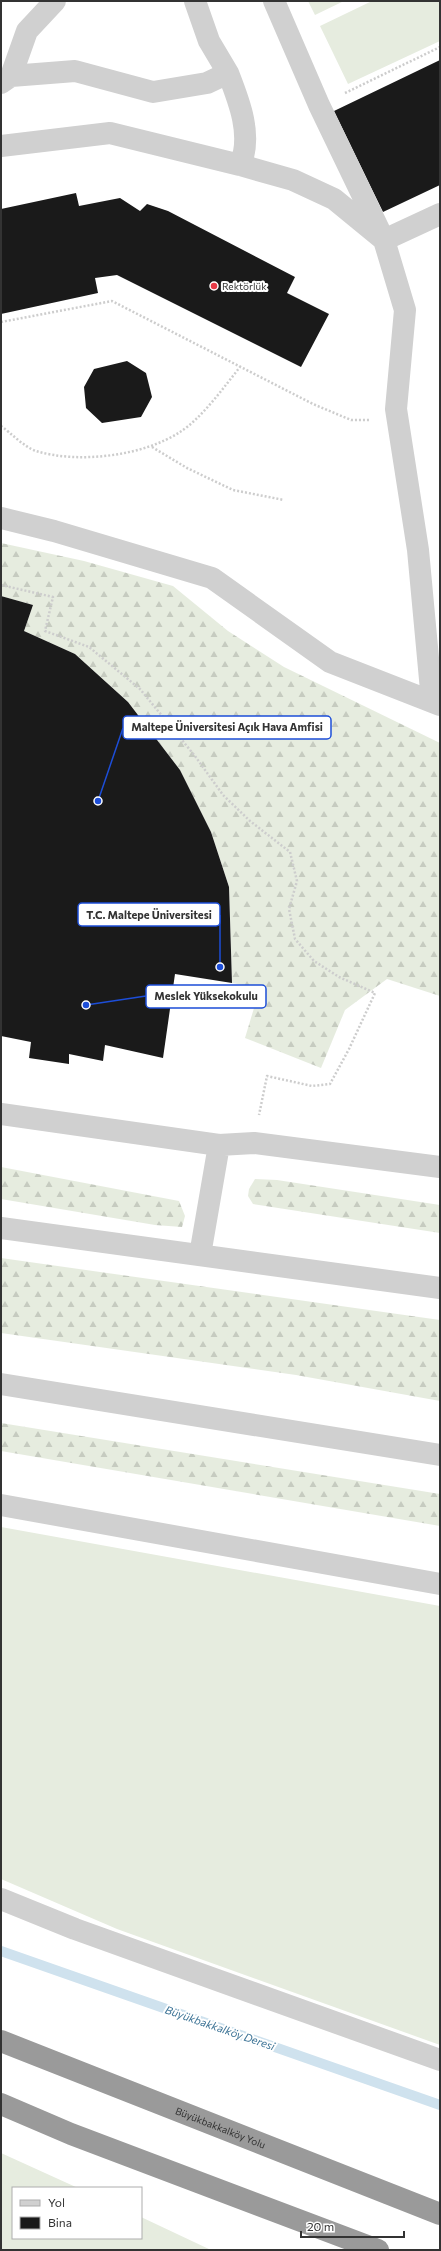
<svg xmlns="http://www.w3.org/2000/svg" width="441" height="2251" font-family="Commissioner,sans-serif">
<defs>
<pattern id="forest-firs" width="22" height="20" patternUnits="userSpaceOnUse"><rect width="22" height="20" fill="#e6ecdf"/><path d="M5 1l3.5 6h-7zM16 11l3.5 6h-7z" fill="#c6cbc0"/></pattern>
</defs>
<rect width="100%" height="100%" fill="#fff"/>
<path fill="#e6ecdf" d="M308 1H344L315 15Z
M372 1H440V41L348 84 320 26Z
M1 1527 440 1606V2045L117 1929 1 1879Z
M1 2153 78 2188H13V2238H141V2217L211 2250H1Z"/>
<path fill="url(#forest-firs)" d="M1 543 84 561 173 586 228 631 284 667 440 743V996L387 979 345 1010 321 1068 245 1038 260 988 232 983 229 887 211 832 180 770 128 702 75 654 24 631 33 605 1 596Z
M1 1167 179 1201 185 1216 182 1227 155 1225 1 1199Z
M255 1179 277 1180 440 1205V1233L253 1204 248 1196 249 1189Z
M1 1258 440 1320V1401L296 1375 1 1333Z
M1 1423 440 1494V1526L1 1451Z"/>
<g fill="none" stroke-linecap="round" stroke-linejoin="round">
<path stroke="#cfe2ee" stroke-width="10" d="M1 1951 440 2105"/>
</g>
<path fill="#1a1a1a" d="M440 60V185L383 212 334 111Z
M76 193 79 206 120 198 140 211 147 204 168 211 295 277 287 293 329 314 301 367 117 275 95 278 98 293 1 314V209Z
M127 361 146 373 152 397 141 417 102 423 86 408 84 387 94 369Z
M1 596 33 605 24 631 75 654 128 702 180 770 211 832 229 887 232 983 175 974 163 1058 105 1045 103 1061 69 1054V1064L29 1058 31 1042 1 1036Z"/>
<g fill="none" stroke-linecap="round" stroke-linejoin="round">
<path stroke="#cdcdcd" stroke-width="2.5" stroke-dasharray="2 2" stroke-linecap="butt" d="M345 93 440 47
M1 322 112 301 313 404 351 420H369
M1 426C11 433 24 447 36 451 79 464 143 456 180 432 202 418 224 387 240 367
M152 447 187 468 233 490 284 500
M1 585 53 597 45 631 89 647 140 689 195 756 223 795 250 821 290 852 297 881 289 909 295 939 314 961 339 977 375 993 349 1049 330 1084 312 1086 267 1076 259 1115"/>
<path stroke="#d0d0d0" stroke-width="22" d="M195 1 209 41 228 73
M274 1 319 105 384 240 440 214
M11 76 27 31 55 1
M1 83 11 76 75 71 153 92 207 83 228 73C239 101 253 136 240 165
M1 146 110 133 240 165 293 180 334 199 384 240 405 310 396 409 418 550 432 701
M1 518 54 531 212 578 330 662 440 705
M1 1114 219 1145
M1 1228 440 1288
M200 1255 219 1145 254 1143 440 1167
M1 1384 440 1455
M1 1505 440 1584
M1 1899 75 1929 440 2060"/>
<g stroke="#9a9a9a" stroke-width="22">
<path id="s1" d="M1 2041 440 2214"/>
<path d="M1 2104 71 2134 378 2250"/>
</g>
</g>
<circle fill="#e63946" stroke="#fff" stroke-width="1.5" cx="214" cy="286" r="4"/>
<g text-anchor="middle" stroke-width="4" stroke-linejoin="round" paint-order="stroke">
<g font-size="10" fill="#333" stroke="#fff" text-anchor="start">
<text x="222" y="290">Rektörlük</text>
</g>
<g font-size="10" fill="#333" stroke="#fff">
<text dy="4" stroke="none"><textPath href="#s1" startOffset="236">Büyükbakkalköy Yolu</textPath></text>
</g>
<g font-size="11" font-style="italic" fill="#3f7597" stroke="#fff">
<text transform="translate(220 2028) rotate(19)" y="4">Büyükbakkalköy Deresi</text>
</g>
</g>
<path fill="none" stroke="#1d4ed8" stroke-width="1.5" d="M98 801L123 728M220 967L220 915M86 1005L146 996"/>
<g fill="#1d4ed8" stroke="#fff" stroke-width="1.5">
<circle cx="98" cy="801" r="4"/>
<circle cx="220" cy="967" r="4"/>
<circle cx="86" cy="1005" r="4"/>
</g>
<g fill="#fff" stroke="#1d4ed8" stroke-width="1.5">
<rect x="123" y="716" width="208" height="23" rx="4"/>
<rect x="78" y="903" width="142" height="23" rx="4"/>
<rect x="146" y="985" width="120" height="23" rx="4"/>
</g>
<g font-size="11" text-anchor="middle" font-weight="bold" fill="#333">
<text x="227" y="731">Maltepe Üniversitesi Açık Hava Amfisi</text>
<text x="149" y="919">T.C. Maltepe Üniversitesi</text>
<text x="206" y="1000">Meslek Yüksekokulu</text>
</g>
<rect width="441" height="2251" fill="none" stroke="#333333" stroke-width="4"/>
<rect x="12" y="2187" width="130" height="52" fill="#ffffff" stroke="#adadad"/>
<rect x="20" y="2200" width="20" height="6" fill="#d0d0d0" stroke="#adadad"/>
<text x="48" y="2207" font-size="12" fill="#333333">Yol</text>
<rect x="20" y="2217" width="20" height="12" fill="#1a1a1a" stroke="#adadad"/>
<text x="48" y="2227" font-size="12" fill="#333333">Bina</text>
<path d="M301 2231v6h103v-6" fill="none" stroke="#333333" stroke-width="2"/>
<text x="307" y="2231" font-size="12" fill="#333333" stroke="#ffffff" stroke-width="3" paint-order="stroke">20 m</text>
</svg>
